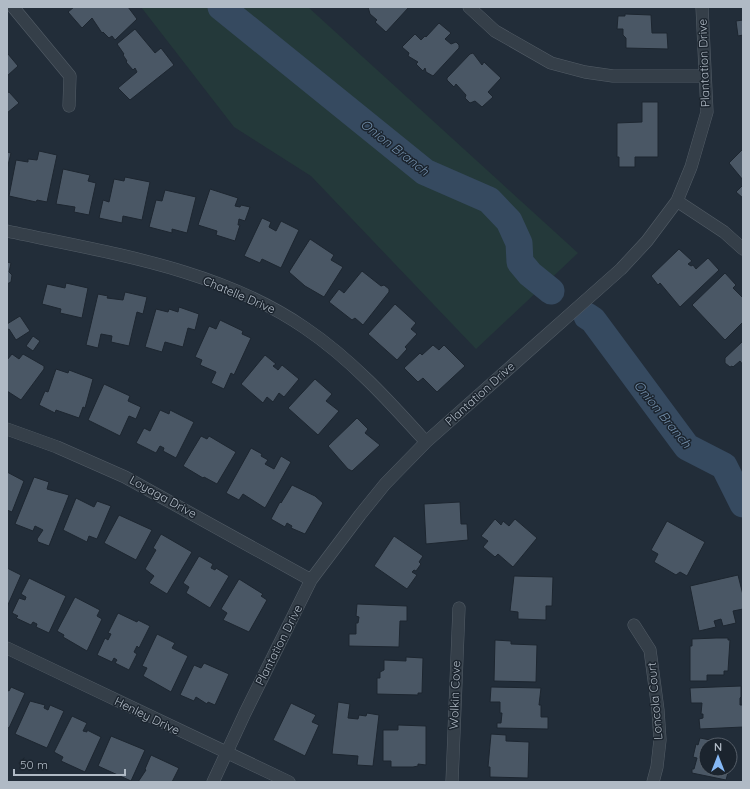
<svg xmlns="http://www.w3.org/2000/svg" width="750" height="789" font-family="Quicksand,sans-serif">
<rect width="100%" height="100%" fill="#222d39"/>
<path fill="#24393a" d="M141 7H308L578 253 476 349 311 176 234 127Z"/>
<g fill="none" stroke-linecap="round" stroke-linejoin="round">
<path stroke="#364a60" stroke-width="27" d="M221 7 425 172 489 200 509 221 519 243 520 262 530 274 551 291
M587 316 593 320 687 447 724 466 743 504"/>
</g>
<path fill="#4a5765" stroke="#1d2630" d="M74 7H128L137 19 115 40 112 36 109 38 103 32 102 33 92 18 82 28 68 12Z
M368 7H409L386 32 375 22 377 20 370 14Z
M625 14 651 15 652 33H667L668 49 626 48V38L623 35V29H617L618 16H625Z
M743 20V38V35L738 36 736 21Z
M439 23 451 33 445 39 451 44 456 42 459 45V48L433 76 426 72 425 68 423 71 416 64 418 62 408 56 409 53 402 47 415 34 421 40 425 36 426 37Z
M135 29 155 53 161 48 174 65 130 100 118 88 137 72 135 68 133 70 126 62 127 61 123 55 124 54 117 44Z
M473 53 482 65 484 62 501 78 488 92 493 97 482 107 475 101 470 103 465 98 466 95 456 84 454 87 447 80V78L470 54Z
M8 54 18 66 7 76V55Z
M9 92 19 103 7 113V93Z
M642 102H658V157H635V167H619V157H617V123L642 122Z
M743 149V180L729 163Z
M39 151 57 155 47 202 37 200 36 202 9 196 16 160 28 162V159L37 160Z
M7 152 11 153 7 169Z
M63 169 90 175 88 181 96 183 89 215 74 212 75 207 56 204Z
M125 177 150 182 142 220 123 216 122 223 99 218 103 200 109 202 114 179 124 181Z
M743 185V198L736 192Z
M210 189 238 198 235 206 240 207 241 205 250 207 245 221 239 219 238 225H240L235 241 216 235 217 231 198 225Z
M165 190 196 197 187 233 172 229V233L149 227 156 200 162 201Z
M262 218 271 222 269 227 276 231 281 221 299 230 281 268 262 259 260 263 244 256Z
M310 239 334 255 331 260 343 267 324 297 305 286 289 272Z
M679 249 692 261 688 264 691 266 693 265 696 269 708 258 719 270 680 307 660 283 658 285 651 276Z
M7 262 11 263 9 272 12 275 11 282 7 284Z
M362 271 381 286 384 285 389 289V292L363 325 355 318 352 320 329 302 339 289 344 293Z
M725 273 736 285 733 288 743 298V322L725 340 692 305Z
M66 283 88 288 82 318 60 313 61 309 42 304 47 284 65 288Z
M125 292 147 297 143 314 137 312 129 346 111 342 112 336 101 334 98 348 86 345 98 294 108 296 107 298 123 300Z
M395 304 416 323 411 329 417 334 405 347 407 349 397 360 368 334Z
M179 307 199 314 195 330 188 328 183 347 165 342 162 352 145 347 156 309 168 312 169 309 178 312Z
M20 316 30 331 16 340 9 329 7 330V324Z
M220 320 243 331 242 334 251 338 234 375 231 373 224 389 211 383 216 372 200 365 202 360 195 357 209 326 216 329Z
M33 336 40 341 33 351 26 346Z
M743 341V365L740 361 733 367 732 366 730 367 725 363V358Z
M433 345 439 350 444 345 465 366 437 392 423 378 418 382 404 368 420 353 422 355Z
M12 354 19 359 23 354 44 366V369L21 400 7 391V360Z
M265 355 276 364 273 366 278 370 282 365 299 379 284 397 279 393 273 402 267 397 263 403 241 384Z
M56 369 68 373 69 370 93 379 85 408 83 407 79 418 56 410 55 413 39 405 45 391 48 392Z
M315 379 332 394 326 401 339 411 318 435 288 408Z
M104 384 130 396 128 401 141 407 136 419 129 416 120 436 88 420Z
M160 410 169 414 170 410 194 422 176 458 163 451 164 448 160 446 156 453 136 443 144 428 150 431Z
M357 418 368 429 365 433 380 445 352 471 348 469 328 446Z
M201 436 207 439 209 436 236 452 217 484 204 477 203 478 183 466Z
M251 448 262 454 261 456 268 460 265 464 274 469 281 456 291 462 265 508 243 494 239 500 226 493Z
M7 472 24 481 12 512 7 510Z
M34 477 49 482 47 489 69 495 49 546 38 542 37 539 43 530 35 526 33 531 15 524Z
M292 485 315 496 323 503 305 534 291 528 292 526 287 523 285 527 271 519 280 502 281 503Z
M76 498 94 507 97 501 111 506 97 539 89 536 87 542 63 530Z
M460 502 461 524H467L468 540 426 544 424 504Z
M119 515 152 530 136 560 104 543Z
M495 519 501 525 503 521 509 526 515 519 537 538 513 567 498 554 495 557 483 547 488 541 481 536Z
M667 521 705 542 687 576 680 572 676 575 654 562 658 554 651 550Z
M161 534 192 552 167 594 149 583 154 576 145 569 156 550 153 548Z
M394 536 423 556 419 562 421 564 416 571 414 570 412 572 417 575 407 589 374 566Z
M199 556 213 564 211 568 215 570 216 568 229 576 210 608 186 593 189 587 183 583Z
M7 568 21 575 7 607Z
M738 575 743 595V609L733 611 736 623 723 626 721 619 714 621 716 627 699 631 690 586Z
M514 576 553 577 552 606H546V620L518 619V612L510 611Z
M29 578 66 596 49 633 36 627 37 624 33 622 31 625 16 618 18 616 12 613 19 598 25 600 26 597 21 594Z
M239 579 263 594 261 596 267 600 249 632 223 620 227 613 221 609Z
M75 597 100 610 97 616 102 619 87 651 63 637 64 635 57 631Z
M357 604 407 606V621H400L399 647 349 646V634H356V623H358L359 617 356 616Z
M118 613 137 622 138 620 150 626 139 648 137 646 134 652 137 654 129 670 115 663 117 660 114 658 112 662 97 655 105 638 108 640 111 634 108 633Z
M157 634 175 643 172 648 188 656 171 692 143 676 147 668 142 666Z
M716 638H728V640H730L728 671H724V675H707V681H690V646H692V639Z
M495 640 511 641V644L537 645 536 682 494 681Z
M406 657 423 658 422 693H418V695L377 694V678H380V672L384 670V660L406 661Z
M204 663 229 674 215 705 208 702 207 704 196 697 194 701 180 695 194 665 201 668Z
M741 686V697L740 698V705H743V727L700 729 699 719 703 718V714H701L702 703H691L690 688Z
M11 687 25 693 9 728 7 727V690L9 691Z
M491 687 541 688 539 705H541V717H548V729L497 728V723H501L502 713H500V702H490Z
M30 701 45 705 44 708 48 710 50 705 64 711 47 748 15 734Z
M338 702 350 704 348 718 358 719 359 715 366 716 367 713 379 715 373 766 357 765 358 756 332 754Z
M291 703 316 715 312 722 319 725 305 756 273 740Z
M72 716 87 723 83 731 87 732V730L101 737 85 772 61 761 63 757 54 752Z
M398 725 426 726V765L418 764V766L413 767H391V761H383V730H398Z
M491 734 506 735V741L529 742 528 778 490 777V767H488Z
M111 736 145 750 131 781 98 766Z
M700 738 715 741 714 745H706V769H729L726 780 692 773V769H694L697 758 693 757 696 744 698 745Z
M151 755 179 768 172 782H138L146 770 145 769Z"/>
<g fill="none" stroke-linecap="round" stroke-linejoin="round">
<defs>
<path id="street" d="M13 7 70 76 69 106
M469 7 495 31 551 63 585 72 613 76H705
M677 201 724 232 743 249
M7 231C108 253 218 268 305 328 351 359 389 401 426 442
M7 429 57 447 125 477 311 580
M634 625 650 650 658 710 660 740 657 767 653 782
M7 648 289 782
M213 782 245 713 311 580 360 515 385 484 426 442 621 269 647 241 677 201 691 167 707 112 702 7
M452 782 459 608"/>
</defs>
<use href="#street" stroke="#535d67" stroke-width="13"/>
<use href="#street" stroke="#353f49" stroke-width="12"/>
</g>
<g text-anchor="middle" stroke-width="3" stroke-linejoin="round" paint-order="stroke">
<g font-size="12" fill="#b0bac5" stroke="#1b242e">
<text transform="translate(704 63) rotate(-92)" y="4">Plantation Drive</text>
<text transform="translate(239 295) rotate(23)" y="4">Chatelle Drive</text>
<text transform="translate(480 394) rotate(-42)" y="4">Plantation Drive</text>
<text transform="translate(163 497) rotate(29)" y="4">Loyaga Drive</text>
<text transform="translate(279 645) rotate(-63)" y="4">Plantation Drive</text>
<text transform="translate(455 695) rotate(-88)" y="4">Wolkin Cove</text>
<text transform="translate(655 701) rotate(-95)" y="4">Loncola Court</text>
<text transform="translate(147 716) rotate(26)" y="4">Henley Drive</text>
</g>
<g font-size="13" font-style="italic" fill="#718da9" stroke="#1b242e">
<text transform="translate(395 147) rotate(38)" y="5">Onion Branch</text>
<text transform="translate(663 414) rotate(51)" y="5">Onion Branch</text>
</g>
</g>
<rect width="750" height="789" fill="none" stroke="#b0bac5" stroke-width="16"/>
<g transform="translate(718 757)"><circle r="19" fill="#1b242e" stroke="#57606a"/>
<path d="M0-3L7 15L0 10L-7 15Z" fill="#85b8f5"/>
<text y="-6" font-size="11" font-weight="bold" text-anchor="middle" fill="#b0bac5">N</text>
</g>
<path d="M14 769v6h111v-6" fill="none" stroke="#b0bac5" stroke-width="2"/>
<text x="20" y="769" font-size="12" fill="#b0bac5" stroke="#1b242e" stroke-width="3" paint-order="stroke">50 m</text>
</svg>
